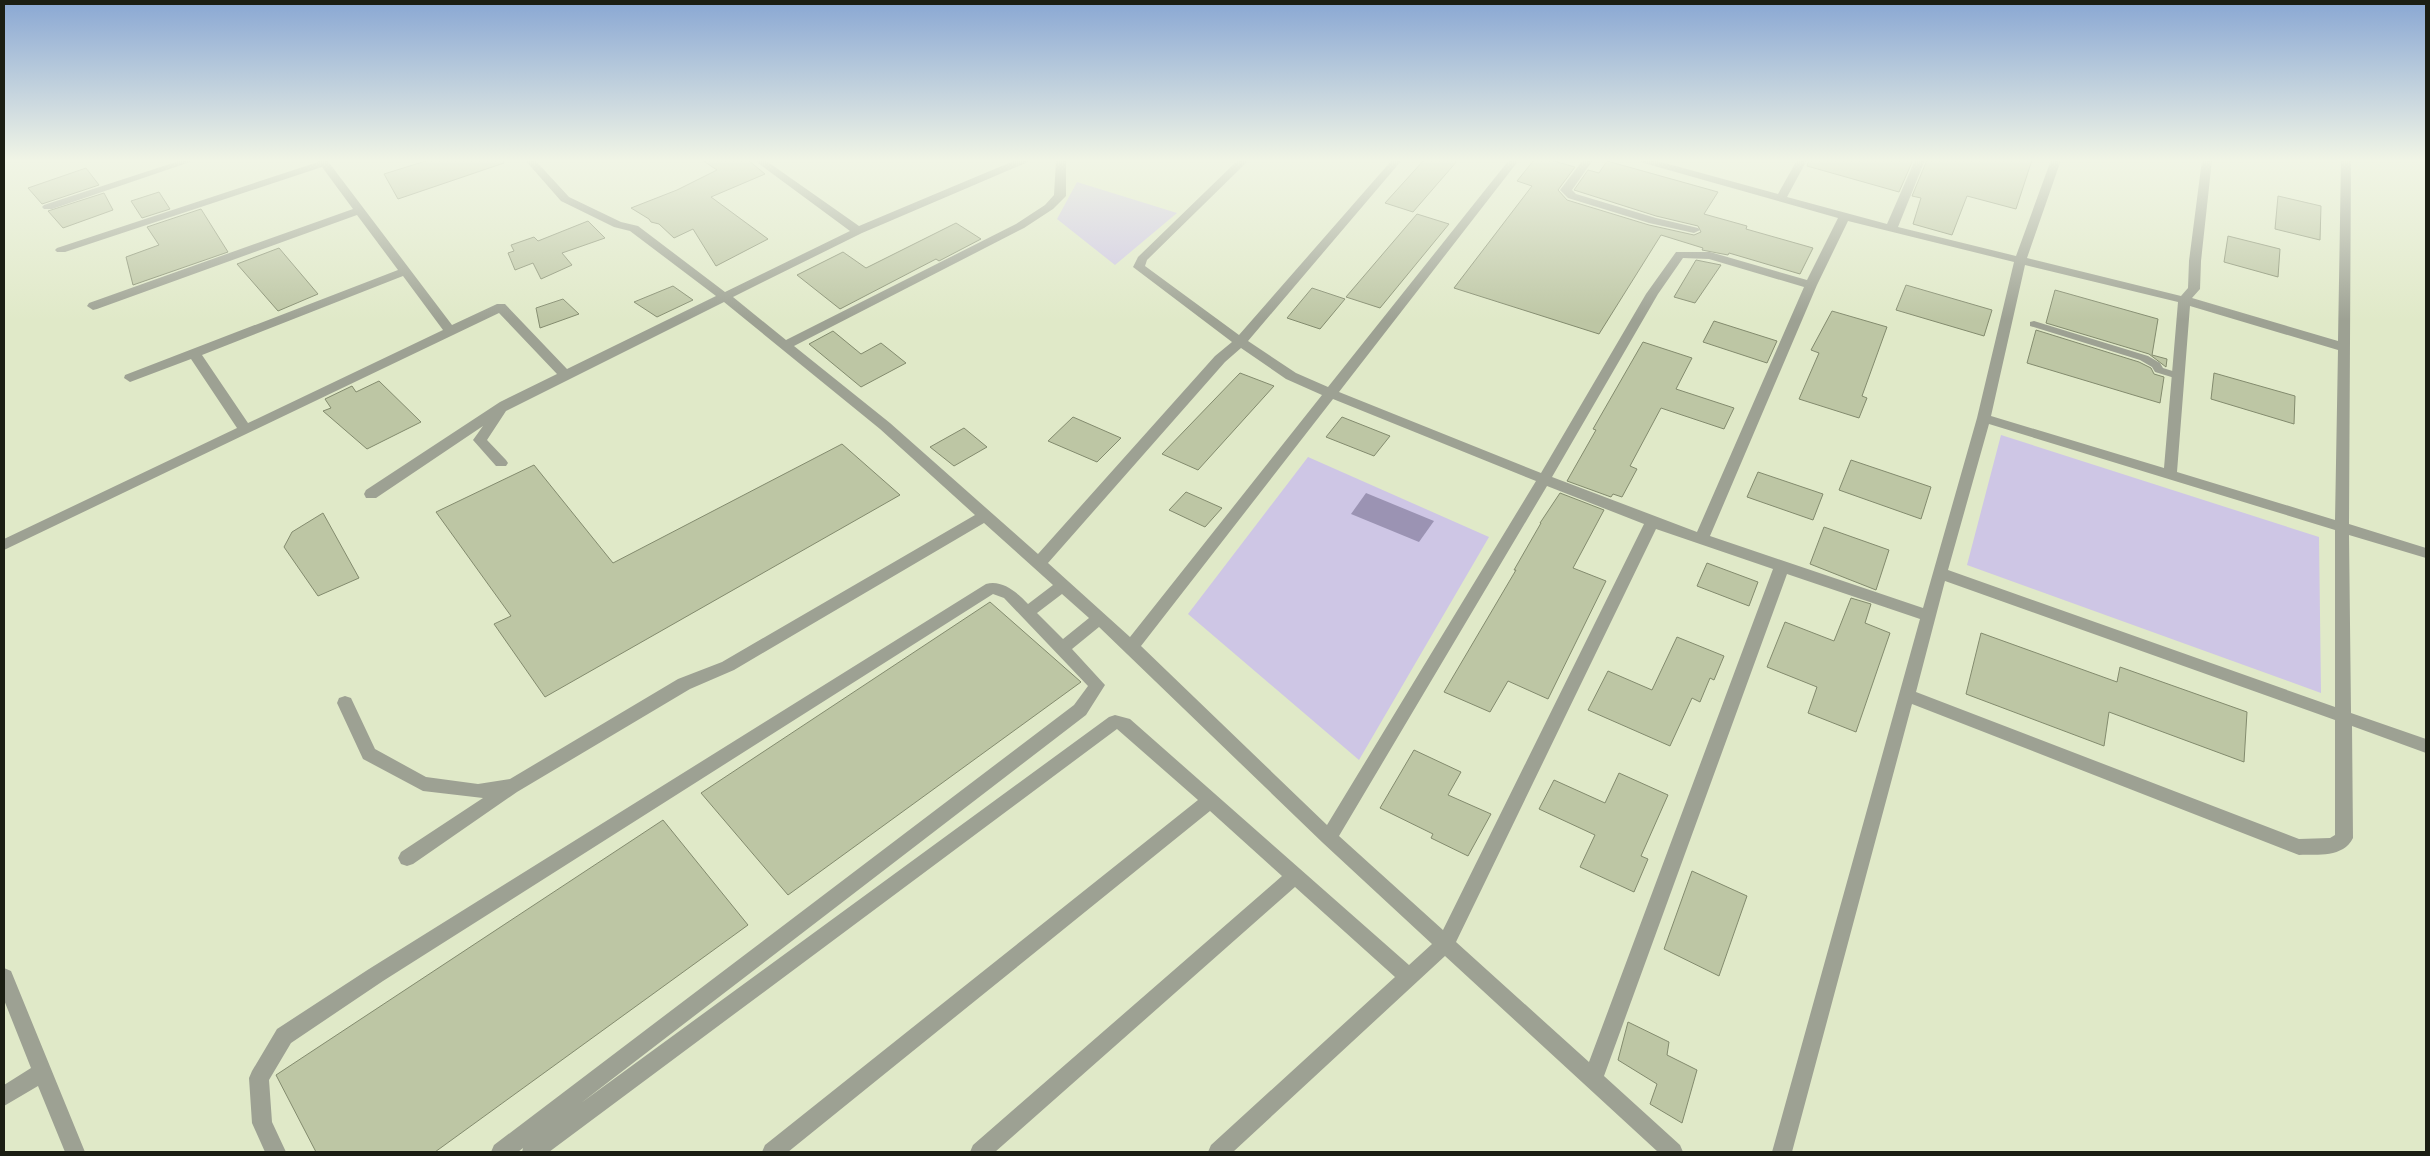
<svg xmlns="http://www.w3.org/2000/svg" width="2430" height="1156" font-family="'Golos Text',sans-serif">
<rect width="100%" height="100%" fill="#e0e9c8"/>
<path fill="#cec6e5" d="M1077 182 1177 213 1115 265 1057 219Z
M2001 435 2319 537 2321 693 1967 565Z
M1308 457 1489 537 1359 760 1188 614Z"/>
<path fill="#9b93b3" d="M1366 493 1434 521 1419 542 1351 514Z"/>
<path fill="#bdc6a4" stroke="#838b6e" d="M429 160H503L504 163 398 199 384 174Z
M702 160H748L765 174 711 197 768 239 716 266 693 229 674 238 659 224 651 222 649 219 631 208 677 190 717 170Z
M1424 160H1458L1413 212 1385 203Z
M1534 160H1550L1575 167 1558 190 1567 200 1649 225 1694 235 1701 232 1698 226 1656 216 1574 190 1588 170 1599 173 1607 161 1718 192 1704 214 1747 226 1746 229 1813 248 1800 274 1729 253 1728 255 1702 250 1703 248 1661 235 1599 334 1454 288 1532 186 1517 181Z
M1809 160H1913L1899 192 1807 166Z
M1927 160H2032L2016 209 1967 196 1952 235 1913 224 1921 198 1912 196Z
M86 168 99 185 42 204 28 188Z
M159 192 170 209 142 218 131 201Z
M104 193 113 210 63 228 48 211Z
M2278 196 2321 206 2320 240 2275 229Z
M201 209 228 252 133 285 126 257 159 245 147 227Z
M1417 214 1449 224 1380 308 1346 297Z
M588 221 605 238 562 253 572 265 541 279 533 263 515 270 508 253 514 251 511 245 534 237 538 241Z
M956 223 981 239 939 261 936 259 840 309 797 275 843 252 866 268Z
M2228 236 2280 249 2278 277 2224 262Z
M279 248 318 294 278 311 237 264Z
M1696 260 1721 265 1695 303 1674 297Z
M1906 285 1992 310 1984 336 1896 310Z
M673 286 693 300 657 317 634 302Z
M1312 288 1345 299 1320 329 1287 318Z
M2055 290 2158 319 2152 355 2167 359 2166 367 2149 354 2046 323Z
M563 299 579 314 540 328 536 308Z
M1832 311 1887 327 1862 396 1867 398 1859 418 1799 399 1819 353 1811 350Z
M1714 321 1777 341 1767 363 1703 342Z
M2036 330 2139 362 2151 368 2154 374 2164 377 2160 403 2027 363Z
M833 331 861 354 881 343 906 363 861 387 809 344Z
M1643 342 1692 358 1676 389 1734 408 1724 429 1661 408 1630 466 1637 469 1622 497 1613 494 1611 497 1567 481 1596 430 1593 429Z
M1240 373 1274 386 1198 470 1162 454Z
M2214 373 2295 396 2294 424 2211 399Z
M379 381 421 422 367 449 323 411 331 408 325 399 352 386 356 392Z
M1073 417 1121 438 1097 462 1048 441Z
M1342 417 1390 436 1374 456 1326 437Z
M964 428 987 447 954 466 930 447Z
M842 444 900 495 545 697 494 624 511 616 436 512 534 465 613 563Z
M1851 460 1931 487 1921 519 1839 490Z
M1758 472 1823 494 1813 520 1747 497Z
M1186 492 1222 508 1205 527 1169 510Z
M1560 493 1604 510 1573 568 1606 581 1548 699 1508 681 1490 712 1444 692 1516 570H1514L1541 523H1540Z
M323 513 359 578 318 596 284 547 292 532Z
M1824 527 1889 550 1876 590 1810 564Z
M1707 563 1758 582 1749 606 1697 586Z
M1851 598 1871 604 1865 623 1890 633 1856 732 1808 713 1817 687 1767 667 1785 622 1834 641Z
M990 602 1081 682 788 895 701 793Z
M1981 633 2117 682 2120 667 2247 712 2244 762 2109 712 2104 746 1966 694Z
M1677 637 1724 656 1714 680 1710 678 1700 702 1692 698 1670 746 1588 710 1608 671 1652 690Z
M1414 750 1461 772 1448 795 1491 814 1468 856 1431 838 1433 834 1380 808Z
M1619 773 1668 795 1641 856 1648 859 1634 892 1580 867 1595 835 1539 809 1554 780 1605 803Z
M663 820 748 925 435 1152H316L276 1075Z
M1692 871 1747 896 1719 976 1664 949Z
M1628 1022 1669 1042 1667 1055 1697 1070 1682 1123 1650 1104 1657 1084 1618 1060Z"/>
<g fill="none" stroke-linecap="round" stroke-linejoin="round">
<path fill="#9da193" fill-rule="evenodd" d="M2034 321 2148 356 2160 363 2163 368 2182 374 2183 376 2178 379 2155 372 2152 367 2140 360 2030 326V322Z"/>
<path fill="#9da193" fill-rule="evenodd" d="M182 160H196L52 209H44L42 207 44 205Z
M317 160H327L452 325 497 304H505L567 369 716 296 630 231 614 227 561 201 525 160H535L569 197 621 222 638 226 725 292 850 231 754 160H765L859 226 1016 160H1029L1028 162 862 233 733 297 786 340 1016 224 1045 205 1054 195 1056 160H1066V196L1053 209 1024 228 794 346 890 423 1038 554 1215 356 1232 342 1133 267 1138 257 1238 160H1249L1147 260 1145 266 1239 335 1392 160H1402L1248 341 1296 373 1328 387 1509 160H1519L1339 392 1541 473 1646 294 1676 252H1710L1807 280 1838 218 1640 162 1639 160H1654L1778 194 1797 160H1807L1787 197 1887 224 1915 160H1925L1898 227 2016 256 2051 160H2061L2027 258 2181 296 2188 288 2189 261 2202 160H2212L2201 261 2200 289 2192 298 2338 341 2341 160H2351L2349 524 2426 548V558L2349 535 2351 713 2426 739V753L2352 726 2353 838C2343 858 2318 854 2299 855L1912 704 1792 1152H1772L1920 619 1787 574 1604 1076 1680 1145 1683 1152H1658L1445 956 1233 1152H1208L1211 1145 1395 977 1295 887 995 1152H970L973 1145 1282 876 1210 811 788 1152H762L765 1145 1198 800 1117 729 549 1152H522L523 1148 518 1152H491L494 1145 1074 705 1088 686 1004 598 993 594 383 981 291 1043 269 1080 272 1122 286 1152H265L252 1123 249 1078 252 1071 277 1029 369 969 986 584C1002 579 1018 593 1028 604L1053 585 984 523 734 670 690 689 517 792 413 864 407 866 401 864 398 858 401 852 483 798 423 791 363 759 337 703 339 698 345 696 351 698 375 749 426 777 478 784 510 779 678 679 722 662 975 515 880 429 724 302 506 411 487 440 506 460 508 463 506 466H496L473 440 483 426 376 498H366L364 494 366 490 500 402 557 374 499 313 4 550V539L237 428 191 359 130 382 124 378 125 375 398 270 357 215 97 309 93 310 87 306 89 303 353 209 322 167 65 252H57L55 250 57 248 318 162ZM1848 221 2014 262 1977 418 1923 608 1710 536 1817 285ZM1683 258 1709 259 1804 287 1697 532 1552 477 1658 294ZM2025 265 2178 302 2164 468 1991 416ZM403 276 443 330 248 423 202 355ZM2190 306 2338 350 2335 520 2177 472ZM1241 348 1286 379 1322 395 1130 637 1048 563 1225 362ZM1333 399 1536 481 1327 825 1141 646ZM1989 424 2335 530V707L1948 570ZM1547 486 1644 524 1443 930 1339 836ZM1656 529 1773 569 1589 1062 1456 942ZM1945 581 2335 720V835L2330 838 2299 839 1916 692ZM1062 594 1089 618 1063 639 1037 613ZM1099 627 1323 843 1432 944 1409 965 1130 719 1115 715 1109 717 581 1103 1086 715 1105 685 1072 649Z
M1583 160H1593L1572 190 1576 194 1656 218 1698 228 1700 230 1694 233 1649 223 1568 198 1560 190Z
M4 968 11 971 85 1152H65L38 1086 4 1106V1085L31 1068 4 1000Z"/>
</g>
<linearGradient id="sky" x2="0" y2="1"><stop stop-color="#89a7d3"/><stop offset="0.5" stop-color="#f1f5e6"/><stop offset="1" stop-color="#f1f5e6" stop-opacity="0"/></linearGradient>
<rect width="2430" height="321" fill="url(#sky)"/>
<rect width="2430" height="1156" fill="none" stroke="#1b1e13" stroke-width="10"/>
</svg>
